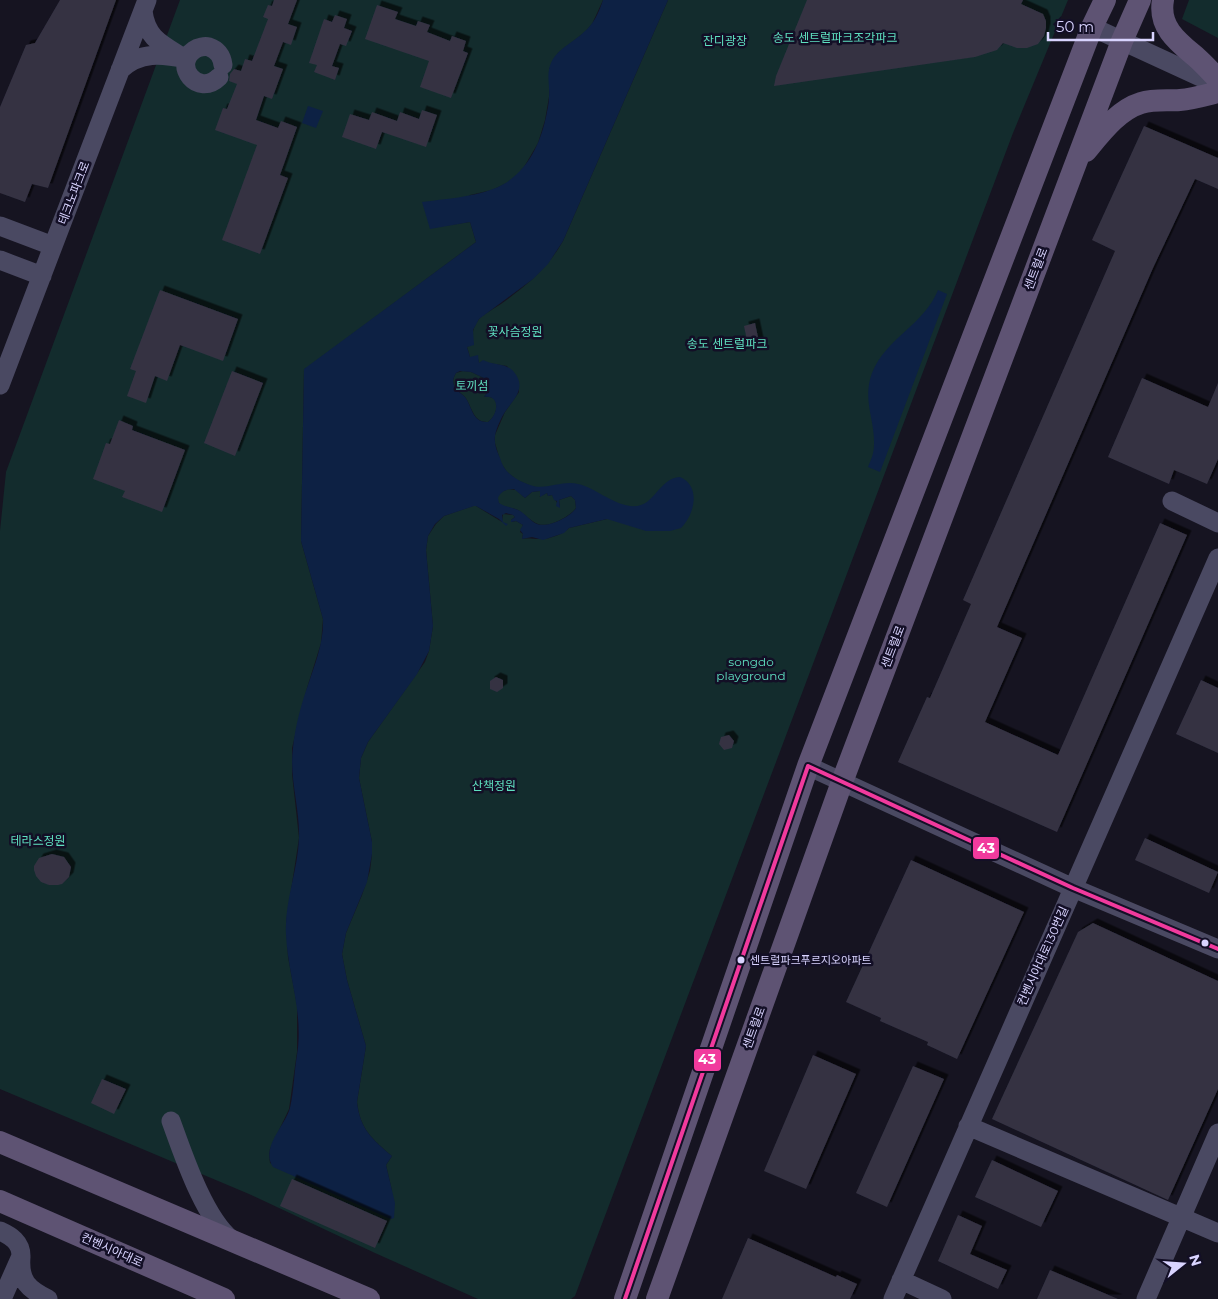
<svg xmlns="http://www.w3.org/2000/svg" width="1218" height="1299" font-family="Montserrat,'Noto Sans KR',sans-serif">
<defs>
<filter id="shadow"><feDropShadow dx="4.5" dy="-4.5" stdDeviation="0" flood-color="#0009"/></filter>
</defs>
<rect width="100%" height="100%" fill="#161421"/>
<path fill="#132c2d" d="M180 0H603L592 24 585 32 558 53 549 69V97L545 120 538 143 524 167 518 175 507 183 492 190 470 195 430 228 470 222 476 242 304 370 301 541 323 619 321 643 307 688 292 748V774L299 838 286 923 288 957 297 1005V1052L289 1109 270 1149 269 1154 270 1163 392 1219V1191L386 1165 392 1156C372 1139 360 1129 357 1102L366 1046 347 980 342 954 346 933 362 895 370 871 372 854V842L359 778 361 758 368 742 425 662 429 651 433 626 426 550 428 536 436 524 444 516 473 506H476L502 522 503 514 513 515 515 517 511 520 512 522 516 521 523 525 520 532 523 534 522 539C529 538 532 539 539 539 547 540 564 534 569 528L607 519 606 503 531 486 517 480 507 472 501 463 495 443V435L505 412 519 392V385L507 366 488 363 483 361 479 363 478 359 470 357 467 347 473 344C471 335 473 327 479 319 485 313 494 309 501 304 526 286 548 268 563 241L668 0H1068L1013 133 588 1261 575 1296 571 1299H478L375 1253 249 1194 0 1089V531L6 472Z
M1189 0H1218V38L1182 19Z
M463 371 471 372 486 379 487 382 485 388 487 393 484 397C501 394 499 414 488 422 473 423 472 406 465 397 461 393 456 390 454 385 452 380 454 377 456 373Z
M508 489 516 490 525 498 532 492 540 491 541 495 539 497 547 493 548 496 552 495 560 507 559 500 571 496 575 500 576 508C569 517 549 528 538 524 530 521 525 514 518 510 513 507 494 508 498 496 500 492 504 491 508 489Z"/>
<path fill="#0d2144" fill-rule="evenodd" d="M603 0H668L563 241 548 264 533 279 479 319 473 330 474 345 467 347 470 357 478 355 479 363 483 360C492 365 507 363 514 372 527 388 514 399 505 412 501 418 496 429 495 436 494 444 497 451 500 458 504 473 516 480 530 485 545 491 562 480 578 484 596 488 610 503 630 506 654 510 658 478 680 477 701 486 695 514 681 528L670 531H646L607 519 569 528 564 533 543 540 532 537 522 539 523 534 520 530 523 525 516 521 511 522V520L515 517 513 515 506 513 502 515 503 522 508 524 506 526 499 519 476 506H474L444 516 435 524 428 536 426 550 433 626 429 651 417 674 368 742 361 758 359 778 372 842V854L367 882 346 933 342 954 347 980 366 1046 357 1102C360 1129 372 1139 392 1156L386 1165 395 1203 394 1218 391 1219 273 1167C260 1148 285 1126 290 1108 294 1091 294 1073 297 1055 304 1014 288 976 286 935 284 902 298 871 299 838 300 808 289 778 293 748 295 727 301 705 308 685 315 664 324 642 323 619L301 541 304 369 476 242 470 222 430 229 422 202C444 199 473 197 493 189 526 177 541 144 547 112 548 107 549 102 549 97 550 85 546 74 551 63 557 49 574 42 584 32 594 24 599 12 603 0ZM460 371 471 372 486 379 487 385 485 389 487 393 484 397C500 394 499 414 488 422 472 423 472 406 465 397 461 393 455 390 454 385 452 380 454 377 456 373ZM514 489 525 498 532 492 540 491V497L547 493 548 496 552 495 554 500 557 501 556 506 560 508 559 500 571 496 575 500 576 508C570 517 549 528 537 524 530 521 525 513 518 510 512 507 505 507 499 503L498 498C501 491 507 489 514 489Z
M308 106 323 111 316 128 302 123Z
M938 290 947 294 880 472 868 467C871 460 874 453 874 445 875 419 862 400 872 373 886 338 924 325 938 290Z"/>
<path fill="#343243" filter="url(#shadow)" d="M60 0H116L48 188 32 184 25 202 0 193V107L26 45 35 43Z
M274 0H297L288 24 297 27 291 45 283 42 274 66 283 69 272 99 264 96 256 120 278 128 281 121 297 127 280 175 288 178 260 254 222 240 257 145 215 130 223 108 227 109 237 84 229 81 230 74 234 69 241 71 245 59 252 61 268 19 263 17 268 5 272 6Z
M807 0H1023L1021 4 1043 14 1046 21V28L1044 36 1038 44 1027 48H1017L1003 43 997 50 975 57 774 86 776 76Z
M377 5 398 12 395 19 416 26 418 21 430 25 427 32 450 41 452 36 466 41 463 51 468 53 451 98 420 87 429 61 365 39Z
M335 15 347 19 344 28 352 31 346 46 340 44 332 66 339 68 335 80 314 72 317 65 309 63 324 19 332 22Z
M422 110 437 115 426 147 382 132 376 149 342 137 350 114 369 120 372 112 397 121 400 112 419 119Z
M1144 126 1218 158V189L1195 179 1153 268 997 627 1022 638 985 722 1058 755 1160 523 1187 535 1057 832 898 762 927 697 930 698 971 604 963 600 1115 251 1092 240Z
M160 290 238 319 223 361 180 345 167 381 155 376 146 403 127 396 136 371 130 369Z
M755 323 759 342 748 345 744 326Z
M232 371 263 383 235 456 204 443Z
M1142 378 1208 407 1218 383V459L1207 484 1174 470 1169 484 1108 457Z
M119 420 133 426 132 430 185 450 162 512 122 497 125 491 93 479 106 443 110 444Z
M496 677 503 680V688L497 692 490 689V681Z
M1201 680 1218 688V753L1176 734Z
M729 735 734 741 732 748 724 750 719 744 721 737Z
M1145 838 1218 872 1209 893 1135 860Z
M52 854 64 857 71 867 69 877 62 884 58 885H49L41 882 36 876 34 870V866L39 858Z
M911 860 1024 912 957 1059 927 1045 928 1042 880 1021 881 1018 846 1002Z
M1093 923 1218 981V1089L1168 1200 992 1119 1078 932Z
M813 1055 856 1074 806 1189 764 1171Z
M913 1066 944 1079 887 1207 856 1193Z
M102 1079 126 1089 114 1114 91 1103Z
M992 1160 1058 1191 1041 1227 975 1197Z
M292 1179 387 1221 375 1248 280 1206Z
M958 1215 982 1226 970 1254 1007 1270 998 1289 938 1261Z
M748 1238 836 1277 837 1275 857 1284 850 1299H722Z
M1050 1270 1118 1299H1037Z"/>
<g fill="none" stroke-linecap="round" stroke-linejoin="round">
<path stroke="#4a4962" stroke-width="19" d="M143 11C146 36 159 43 179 55
M1092 27 1218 85
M120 70C140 51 162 54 187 59
M219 77C198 98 172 65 194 50 198 47 205 46 209 47 218 50 222 57 223 65
M0 226 53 246
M0 260 42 276
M0 385 147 0
M1172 501 1218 523
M808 766 1073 888 1218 949
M171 1121C183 1154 204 1218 232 1240
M968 1126 1218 1233
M0 1231C11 1236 21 1242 21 1256L2 1299
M21 1257C19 1281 28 1289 48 1299
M901 1280 942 1299
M893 1299 1218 558
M1146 1299 1218 1133"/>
<path stroke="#5e5373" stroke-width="22" d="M1163 0C1158 27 1178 42 1196 57 1204 64 1211 72 1218 79
M1086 151C1101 133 1118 110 1141 103 1154 99 1167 101 1180 100 1192 99 1206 95 1218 92
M0 1142 369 1299
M0 1201 224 1299
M625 1299 808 766 1092 27 1105 0
M657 1299 842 782 1122 41 1140 0"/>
<defs>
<path id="bus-1" d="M625 1299 808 766 1073 888 1218 949"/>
</defs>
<use href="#bus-1" stroke="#130f26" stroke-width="8"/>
<use href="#bus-1" stroke="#f13a9d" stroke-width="4"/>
</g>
<g fill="#d9d4ff" stroke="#130f26" stroke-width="2">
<circle cx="1205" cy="943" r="4.5"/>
<circle cx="741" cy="960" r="4.5"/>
</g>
<g text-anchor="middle" stroke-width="5" stroke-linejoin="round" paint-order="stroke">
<g font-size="11" fill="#d9d4ff" stroke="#130f26" text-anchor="start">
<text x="750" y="964">센트럴파크푸르지오아파트</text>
</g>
<g font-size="12" fill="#5fe0c0" stroke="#130f26">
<text x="835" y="42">송도 센트럴파크조각파크</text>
<text x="725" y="45">잔디광장</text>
<text x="515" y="336">꽃사슴정원</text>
<text x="727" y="348">송도 센트럴파크</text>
<text x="472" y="390">토끼섬</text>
<text x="751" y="666">songdo<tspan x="751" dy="14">playground</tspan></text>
<text x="494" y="790">산책정원</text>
<text x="38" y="845">테라스정원</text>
</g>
<g font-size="12" fill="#d9d4ff" stroke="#130f26">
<text transform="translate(74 193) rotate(-69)" y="4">테크노파크로</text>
<text transform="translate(1036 269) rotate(-69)" y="4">센트럴로</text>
<text transform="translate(893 647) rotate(-69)" y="4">센트럴로</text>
<text transform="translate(1043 956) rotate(-66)" y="4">컨벤시아대로130번길</text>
<text transform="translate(754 1028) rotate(-70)" y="4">센트럴로</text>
<text transform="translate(112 1250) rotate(24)" y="4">컨벤시아대로</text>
</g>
</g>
<g stroke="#130f26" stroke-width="2">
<rect x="972" y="836" width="28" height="24" rx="5" fill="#f13a9d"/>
<rect x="693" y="1048" width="29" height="24" rx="5" fill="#f13a9d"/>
</g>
<g font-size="14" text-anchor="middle" font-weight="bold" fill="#fff">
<text x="986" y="853">43</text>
<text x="707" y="1064">43</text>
</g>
<g transform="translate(1183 1264) rotate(73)" stroke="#130f26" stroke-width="4" paint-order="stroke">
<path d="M0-4L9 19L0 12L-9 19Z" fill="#d9d4ff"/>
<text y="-8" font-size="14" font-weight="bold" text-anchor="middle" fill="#d9d4ff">N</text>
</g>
<path d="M1048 32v8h105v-8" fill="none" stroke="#d9d4ff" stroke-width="2.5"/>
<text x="1056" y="32" font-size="15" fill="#d9d4ff" stroke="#130f26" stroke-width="4" paint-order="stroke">50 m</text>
</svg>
